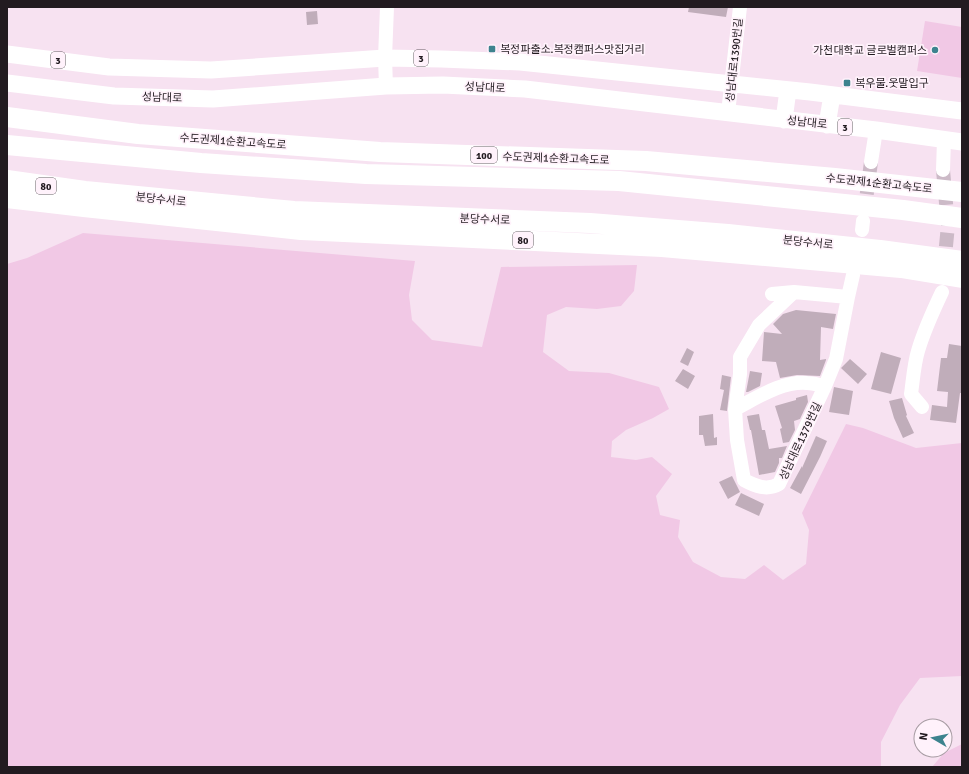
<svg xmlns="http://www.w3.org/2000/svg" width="969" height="774" font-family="Signika,'Noto Sans KR',sans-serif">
<rect width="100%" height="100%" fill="#f7e2f1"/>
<path fill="#f1c8e5" d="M925 21 962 27V78L917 71Z
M83 233 415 261 409 295 412 320 432 340 482 347 501 267 637 265 634 291 621 306 597 309 566 307 547 315 543 352 569 371 609 373 659 387 669 409 653 418 626 430 612 441 611 457 636 460 652 457 672 474 656 496 660 515 680 520 678 537 693 562 721 577 745 579 764 565 783 580 806 564 809 530 802 513 846 424 863 428 916 448 962 443V676L920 678 900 705 881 742V767H7V264L27 258Z
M962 744V767H932L944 753Z"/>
<path fill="#c0adba" d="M689 7H728L726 17 688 12Z
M317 11 318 24 307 25 306 12Z
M796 310 836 314 833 329 821 327 820 360 826 359V360L820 376 797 375 780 378 776 362 762 361 764 332 782 334 773 324 783 314Z
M949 344 962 346V393H960L956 423 930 420 932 405 947 407 948 392 937 391 941 358H947Z
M687 348 694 352 688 366 680 362Z
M881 352 901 358 891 394 871 389Z
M850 359 867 374 858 384 841 368Z
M683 369 695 376 688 389 675 381Z
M750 371 762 373 760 386 748 392H746Z
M722 375 731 377 727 411 720 410 724 390 720 389Z
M834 387 853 391 849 415 829 412Z
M807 395 808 402 800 419 794 421 795 430 789 442 783 443 780 429 782 428 775 406 796 400V398Z
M902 398 907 415 906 416 914 433 903 438 894 418 889 401Z
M713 414 714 438 717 437V445L705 446 703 435H699V416Z
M759 414 762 430H765L769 449 787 446 782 458H779V463L775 472 759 475 751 430H750L747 416Z
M816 436 827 441 820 457 801 494 790 488 802 466V468Z
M732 476 740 492 728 499 719 482Z
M741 493 764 504 759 516 735 505Z"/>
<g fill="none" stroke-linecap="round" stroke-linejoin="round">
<path stroke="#ccbac7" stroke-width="14" stroke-dasharray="14 7" stroke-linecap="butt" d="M943 170 948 225 944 267
M864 215 871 162"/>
<path stroke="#fff" stroke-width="14" d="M386 86 385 58 387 7
M728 113 740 7
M871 162 876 130
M943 170 944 140
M862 230 863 221
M794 292 759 325 740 357V374L735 409C757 398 781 381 807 383 813 383 819 385 825 386L836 359 848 297 853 275
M772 294 794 292 848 297
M922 407 911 394C913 380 914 364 918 351 924 330 933 311 942 292
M735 409 737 440 744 480C755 486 767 491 779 484L825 386"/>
<path stroke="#fff" stroke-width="17" d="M7 54 109 67 211 70 385 58 441 59 520 62 810 92 962 111
M7 83 114 96 213 99 386 86 443 85 525 89 876 130 962 142
M784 120 788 90
M827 125 832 95"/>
<path stroke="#fff" stroke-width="20" d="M7 117 138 134 380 152 646 161 835 178 962 192
M7 145 201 163 366 174 619 181 903 210 962 218
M7 180 85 191 294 211 590 223 728 234 880 250 962 261
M7 198 84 207 301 230 662 247 901 268 962 278"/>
</g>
<g fill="#3d838e" stroke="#fff2fb" stroke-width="1.5">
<rect x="488" y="45" width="8" height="8" rx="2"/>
<circle cx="935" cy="50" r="4"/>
<rect x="843" y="79" width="8" height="8" rx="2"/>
</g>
<g text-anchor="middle" stroke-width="3.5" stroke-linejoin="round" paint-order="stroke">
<g fill="#fff2fb" stroke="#645c62" stroke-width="1">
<rect x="414" y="50" width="14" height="16" rx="3"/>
<rect x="51" y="52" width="14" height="16" rx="3"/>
<rect x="838" y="119" width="14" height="16" rx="3"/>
<rect x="471" y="147" width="26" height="16" rx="3"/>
<rect x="36" y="178" width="20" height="16" rx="3"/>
<rect x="513" y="232" width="20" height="16" rx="3"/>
</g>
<g font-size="10" font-weight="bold" fill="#221b20">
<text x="421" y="62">3</text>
<text x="58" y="64">3</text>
<text x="845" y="131">3</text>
<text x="484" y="159">100</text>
<text x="46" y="190">80</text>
<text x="523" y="244">80</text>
</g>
<g font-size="11" fill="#221b20" stroke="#fff2fb" text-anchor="start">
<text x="500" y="53">복정파출소.복정캠퍼스맛집거리</text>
<text x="927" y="54" text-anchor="end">가천대학교 글로벌캠퍼스</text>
<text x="855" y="87">복우물.웃말입구</text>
</g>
<g font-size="11" fill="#221b20" stroke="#fff2fb">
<text transform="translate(734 60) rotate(-84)" y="4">성남대로1390번길</text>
<text transform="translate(485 87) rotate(3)" y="4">성남대로</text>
<text transform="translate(162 97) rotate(2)" y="4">성남대로</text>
<text transform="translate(807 122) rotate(6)" y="4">성남대로</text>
<text transform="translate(233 141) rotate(4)" y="4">수도권제1순환고속도로</text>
<text transform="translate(556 158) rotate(2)" y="4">수도권제1순환고속도로</text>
<text transform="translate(879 183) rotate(6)" y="4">수도권제1순환고속도로</text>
<text transform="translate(161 199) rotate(6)" y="4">분당수서로</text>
<text transform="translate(485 219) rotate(2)" y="4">분당수서로</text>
<text transform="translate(808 242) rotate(6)" y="4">분당수서로</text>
<text transform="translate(800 441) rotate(-65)" y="4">성남대로1379번길</text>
</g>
</g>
<rect width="969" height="774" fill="none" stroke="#221b20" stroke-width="16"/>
<g transform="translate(933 738) rotate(279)"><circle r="19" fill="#fff2fb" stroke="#a79ca3"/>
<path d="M0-3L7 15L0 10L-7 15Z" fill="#3d838e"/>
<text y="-6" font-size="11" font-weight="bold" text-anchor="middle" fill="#221b20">N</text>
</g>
</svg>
